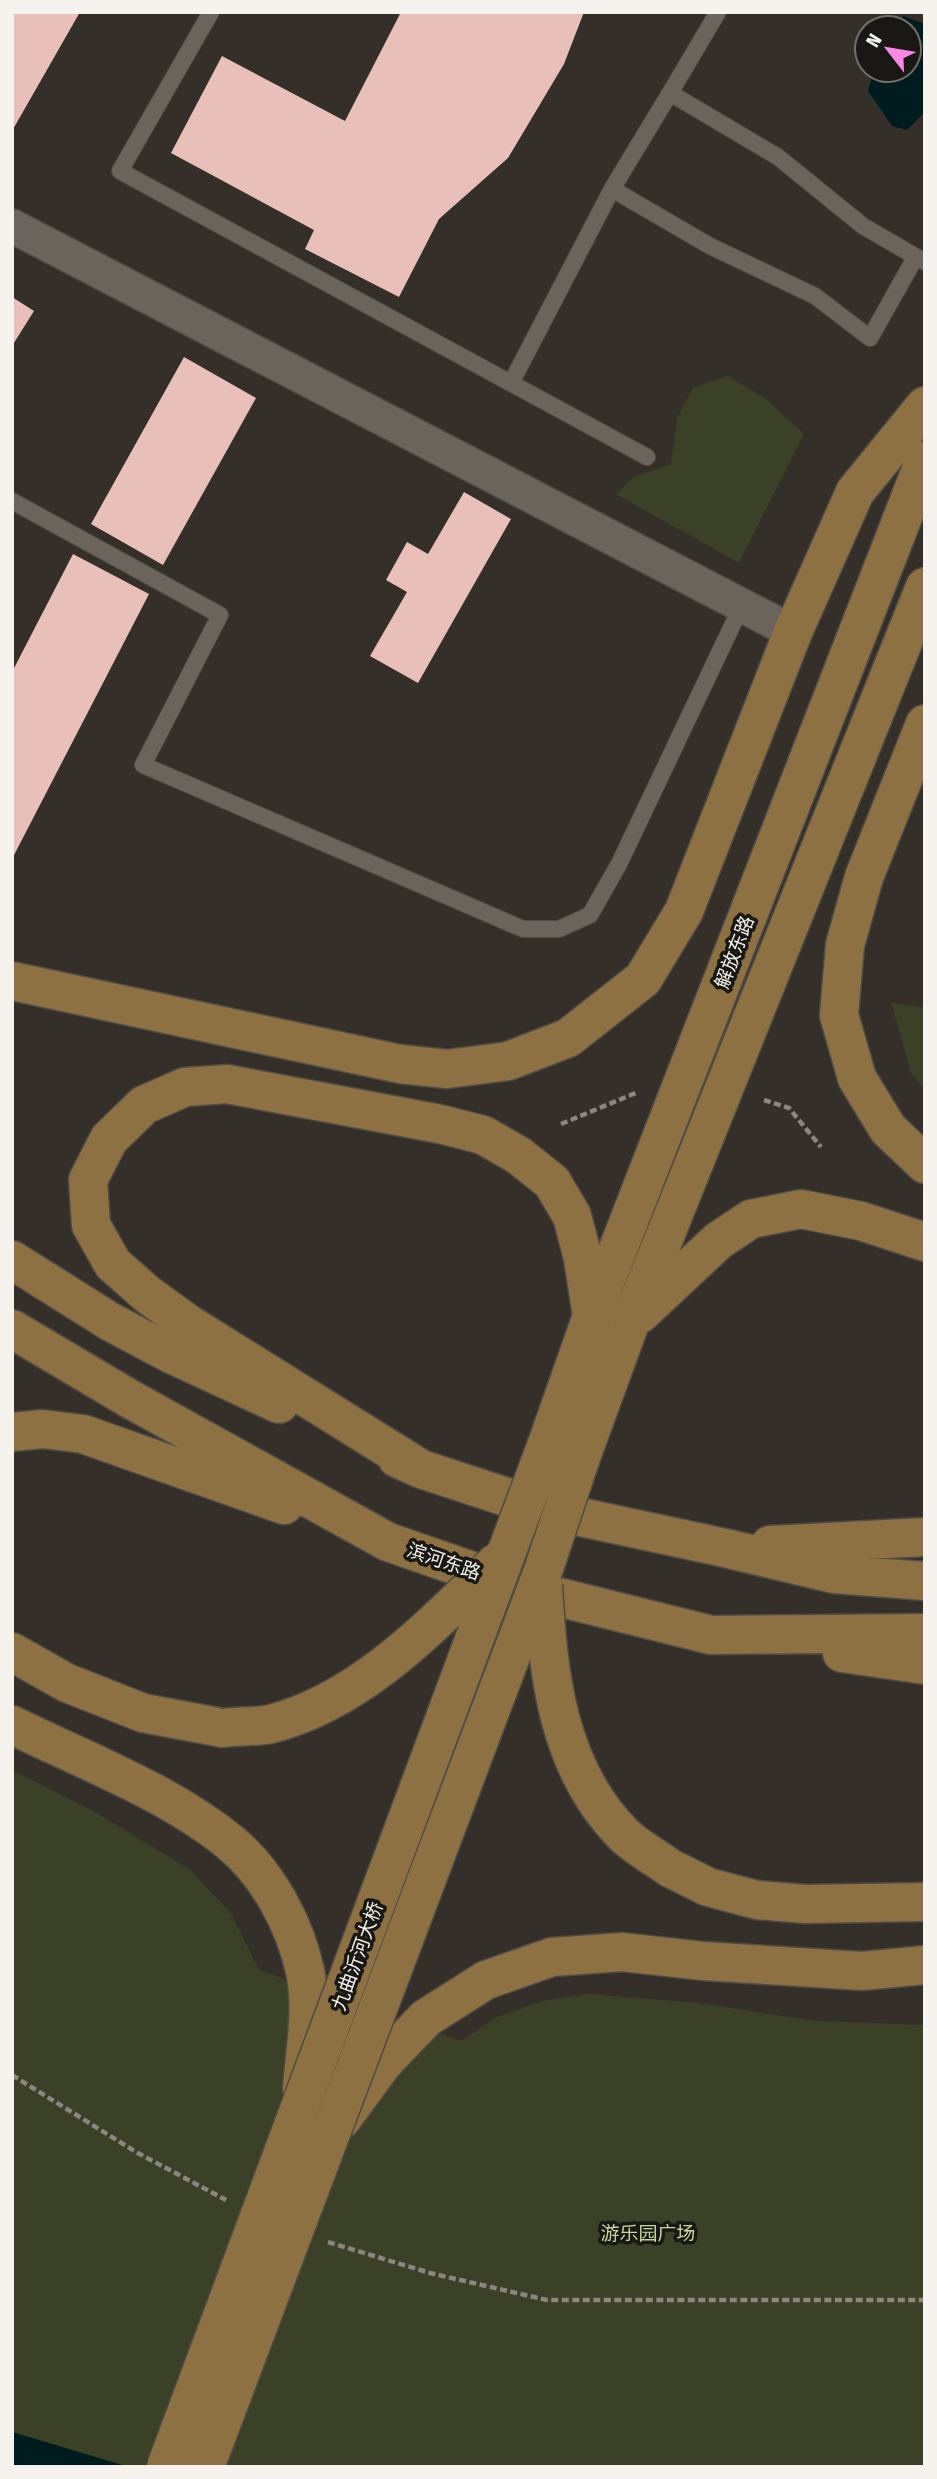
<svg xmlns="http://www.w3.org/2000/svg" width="937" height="2479" font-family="'Fira Sans Condensed','Noto Sans SC',sans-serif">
<rect width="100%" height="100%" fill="#342f28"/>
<path fill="#3b4127" d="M728 376 766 399 804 434 739 563 616 494 634 477 671 464 677 418 693 388Z
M891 1002 925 1008V1090L911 1073Z
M12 1770 95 1812 189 1869 231 1913 259 1970 461 2041 495 2018 542 2001 589 1994 698 2003 816 2021 925 2025V2467H129L12 2432Z"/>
<path fill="#001c1e" d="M903 16 925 24V112L907 130 892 126 868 91 874 70H909V28H896Z
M12 2432 129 2467H12Z"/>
<path fill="#e9c0b9" d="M12 12H80L12 131Z
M401 12H584L564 64 508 158 439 219 399 297 305 249 314 230 171 153 222 56 345 121Z
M12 297 34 311 12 346Z
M184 357 256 398 163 565 91 524Z
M464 492 511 519 418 683 370 656 407 592 386 580 407 542 428 554Z
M73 554 149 594 12 859V672Z"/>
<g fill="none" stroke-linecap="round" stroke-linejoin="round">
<defs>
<path id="lane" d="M211 12 120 171 647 457
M670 93 718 12
M915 258 870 338 815 296 710 246 612 189 670 93 778 157 863 226 925 262
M511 383 612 189
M12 501 220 615 143 765 523 929H559L590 915 619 864 742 605"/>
<path id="street" d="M12 226 793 632"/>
<path id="primary" d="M925 724 864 877 845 945 839 1015 857 1078 888 1129 925 1164
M12 981 400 1064 447 1069 508 1061 568 1038 643 979 684 911 793 632 855 492 925 406
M12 1260 109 1321 169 1353 279 1404
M640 1314 718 1241 751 1219 801 1209 861 1221 925 1242
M12 1329 130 1399 388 1542 518 1587 711 1635 925 1633
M12 1432 43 1429 83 1434 284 1505
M547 1444 592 1316 925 460
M581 1457 630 1323 925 587
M397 1458 421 1469 543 1509 725 1548 834 1574 925 1581
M421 1469 187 1323 147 1294 113 1264 91 1225 88 1180 109 1139 144 1105 185 1087 227 1084 440 1124 483 1135 518 1155 552 1182 572 1216 583 1258 592 1316
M770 1545 925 1537
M12 1652 67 1683 143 1713 223 1728
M842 1653 925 1665
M12 1725C83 1760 171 1793 232 1844 268 1874 295 1925 305 1971 313 2009 305 2050 302 2088
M670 1868 708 1887 757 1900 805 1904 925 1902
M342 2119 383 2063 426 2018 486 1980 552 1957 622 1952 703 1961 862 1971 925 1965"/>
</defs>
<use href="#lane" stroke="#504c45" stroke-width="18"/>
<use href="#street" stroke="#504c45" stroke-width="36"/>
<use href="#primary" stroke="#504c45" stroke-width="41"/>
<path stroke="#8b8680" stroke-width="4.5" stroke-dasharray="7 3.5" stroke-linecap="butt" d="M764 1100 789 1108 821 1147
M561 1124 638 1092
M12 2075 136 2152 226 2200
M328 2242 430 2273 547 2300H925"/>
<use href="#lane" stroke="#6a645c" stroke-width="16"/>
<use href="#street" stroke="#6a645c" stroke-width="33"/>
<use href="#primary" stroke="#8d7142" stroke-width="38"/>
<defs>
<path id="primary-bridge" d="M543 1585C548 1674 557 1767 623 1834 636 1847 655 1857 670 1868
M223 1728C238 1726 256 1727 271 1724 363 1700 432 1625 498 1561
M166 2467 547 1444
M205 2467 543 1571 581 1457"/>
</defs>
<use href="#primary-bridge" stroke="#504c45" stroke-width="41" stroke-linecap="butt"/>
<use href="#primary-bridge" stroke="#8d7142" stroke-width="38"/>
</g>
<g text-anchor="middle" stroke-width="7" stroke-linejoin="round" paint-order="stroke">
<g font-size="19" fill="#f6f2ed" stroke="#1a1814">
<text transform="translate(734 952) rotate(-69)" y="7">解放东路</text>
<text transform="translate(444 1561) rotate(19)" y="7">滨河东路</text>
<text transform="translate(357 1956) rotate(-70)" y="7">九曲沂河大桥</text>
</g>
<g font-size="19" fill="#c7d59c" stroke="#1a1814">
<text x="648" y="2240">游乐园广场</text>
</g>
</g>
<rect width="937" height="2479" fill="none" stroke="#f6f2ed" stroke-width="28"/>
<g transform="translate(888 49) rotate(301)"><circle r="33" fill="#1a1814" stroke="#726f6b" stroke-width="2"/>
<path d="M0-5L12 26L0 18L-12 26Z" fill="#fb87e5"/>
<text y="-10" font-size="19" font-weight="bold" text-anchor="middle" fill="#f6f2ed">N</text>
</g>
</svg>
